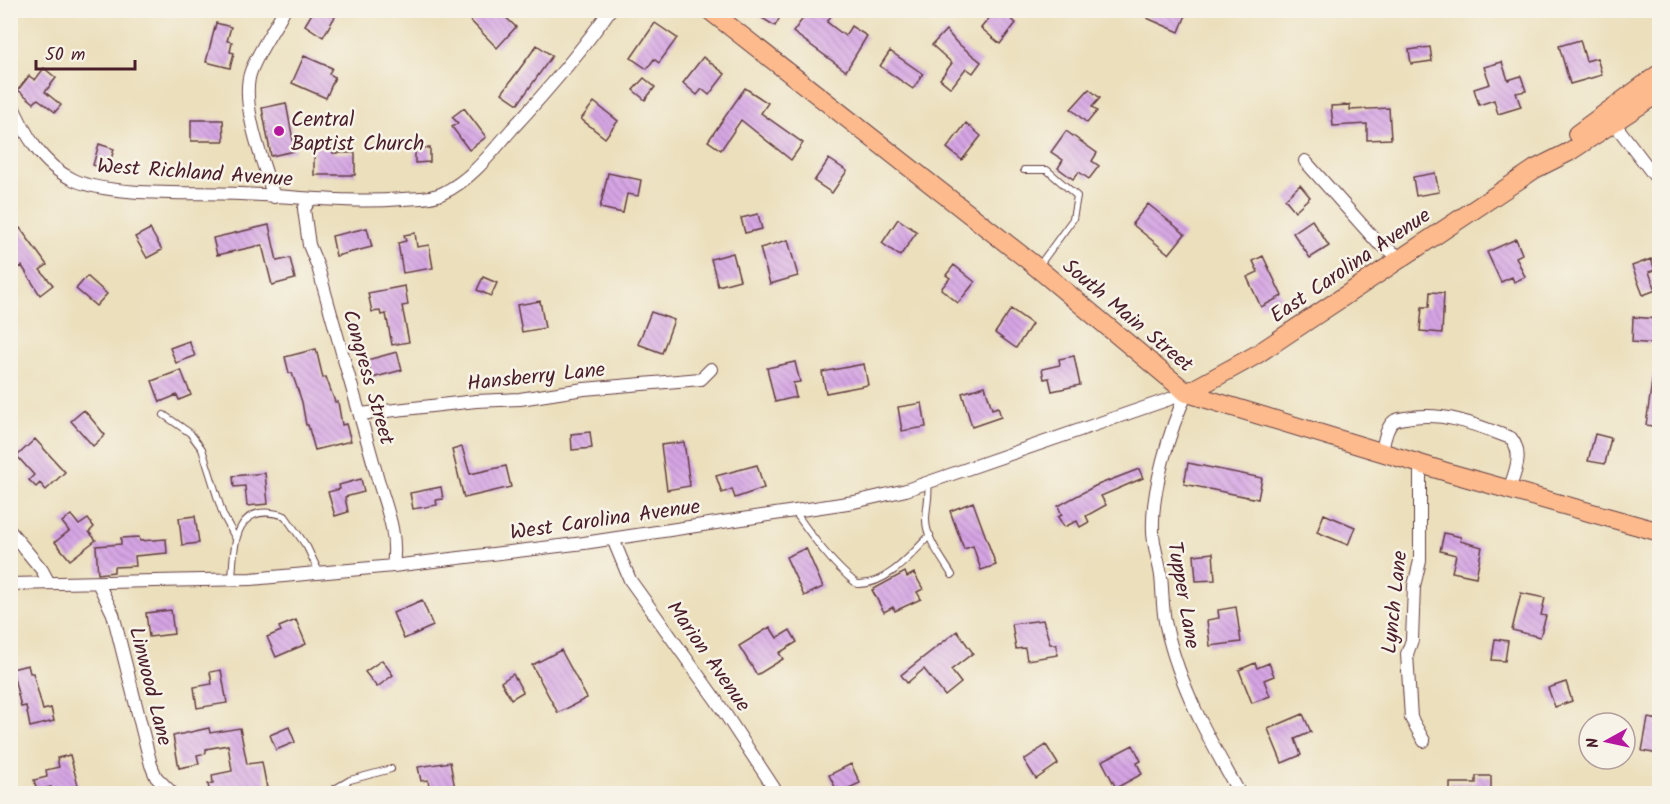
<svg xmlns="http://www.w3.org/2000/svg" width="1670" height="804" font-family="Kalam,sans-serif">
<defs>
<pattern id="building-back-hatch" width="6" height="6" patternUnits="userSpaceOnUse" patternTransform="scale(1.5)"><rect width="6" height="6" fill="#d6a5e5"/><path d="M-1 5l2 2M0 0l6 6M5-1l2 2" fill="none" stroke="#b086ba"/></pattern>
</defs>
<rect width="100%" height="100%" fill="#f7f3e8"/>
<filter id="ink" filterUnits="userSpaceOnUse"><feTurbulence type="fractalNoise" baseFrequency=".0167" numOctaves="2"/><feDisplacementMap in="SourceGraphic" scale="12" xChannelSelector="R" yChannelSelector="G"/><feConvolveMatrix kernelMatrix="1 2 1 2 8 2 1 2 1" color-interpolation-filters="sRGB"/></filter>
<filter id="wash" filterUnits="userSpaceOnUse"><feTurbulence type="fractalNoise" baseFrequency=".008" numOctaves="4" result="noise"/><feDisplacementMap in="SourceGraphic" scale="24" xChannelSelector="R" yChannelSelector="G"/><feGaussianBlur stdDeviation="1.35" result="paint"/><feColorMatrix in="noise" values="0 0 0 0 0 0 0 0 0 0 0 0 0 0 0 0 0 1.4 0 .05"/><feComposite in="paint" operator="in"/></filter>
<g filter="url(#wash)">
<rect width="100%" height="100%" fill="#ebdfbc"/>
<g id="blocks">
<path fill="url(#building-back-hatch)" d="M314 10H339L323 37 305 25Z
M473 10H498L516 27 497 48 467 17Z
M749 10H784L775 26Z
M809 10H835L827 22 845 36 851 26 867 36 846 71 793 32Z
M996 10H1001L1016 23 1000 44 981 28Z
M1150 10H1188L1179 32 1147 18Z
M216 23 231 27 227 41 232 42 230 52 234 53 230 68 206 62Z
M655 23 677 38 659 63 654 59 647 69 631 58Z
M946 30 956 42 981 62 973 73 966 68 951 88 940 79 952 63 932 45Z
M1580 40 1586 61 1597 58 1602 75 1570 84 1559 46Z
M537 45 552 56 518 104 502 93Z
M1430 47 1432 61 1411 64 1409 50Z
M890 51 923 74 913 89 880 66Z
M304 56 332 68 329 74 335 77 326 98 292 83Z
M703 57 725 74 709 95 702 89 697 95 683 83Z
M1502 62 1508 80 1521 76 1526 91 1516 93 1521 107 1498 114 1494 100 1479 105 1474 89 1490 84 1484 67Z
M44 68 56 78 45 92 61 105 55 112 38 99 34 103 18 90 29 76 35 80Z
M644 78 655 87 645 100 633 90Z
M745 88 768 103 761 113 803 143 791 160 741 120 721 150 708 141Z
M1089 89 1100 98 1092 107 1097 111 1087 123 1071 109Z
M594 102 618 121 605 138 581 119Z
M286 103 295 151 271 156 262 108Z
M1350 105V110L1389 108 1391 139 1367 140V124L1333 126 1331 106Z
M464 108 486 137 469 150 452 127 458 123 452 117Z
M191 120H223L224 141H191Z
M966 123 981 136 962 160 947 148Z
M1066 131 1097 153 1092 161 1099 166 1089 179 1079 172 1073 179 1058 168 1063 160 1051 152Z
M99 144 114 149 108 170 93 165Z
M314 146 333 147V153H355V175H314Z
M415 148H430V162L415 163Z
M829 159 847 171 832 193 814 181Z
M608 173 641 180 638 196 627 194 623 213 600 208Z
M1435 173 1439 192 1416 196 1413 177Z
M1300 185 1310 197 1295 211 1285 199Z
M1148 204 1185 234 1169 254 1132 224Z
M758 214 762 229 745 233 741 218Z
M898 219 917 232 900 256 882 243Z
M1312 220 1329 246 1310 258 1293 233Z
M269 225 277 261 290 258 295 279 272 285 262 245 217 255 213 238Z
M20 228 47 265 40 270 53 285 40 295 22 266 17 269 10 260V234Z
M367 228 372 247 336 256 332 236Z
M150 229 162 250 147 258 135 237Z
M415 233 417 247 429 245 433 268 403 273 398 243 406 241 404 235Z
M1516 239 1522 254 1516 257 1525 277 1514 282 1512 277 1501 282 1487 252Z
M788 240 798 276 770 284 760 248Z
M733 253 740 280 718 286 711 259Z
M1263 256 1282 296 1261 307 1247 277 1258 272 1253 261Z
M1651 259 1655 270 1649 272 1656 290 1643 295 1632 266Z
M954 265 975 282 958 303 941 289 950 278 946 275Z
M87 276 107 294 96 306 76 289Z
M483 277 497 283 491 296 477 290Z
M405 286 408 305 402 306 409 342 392 345 386 314 381 315 380 311 372 312 368 293Z
M1430 292 1444 293 1442 333 1420 331 1422 307H1429Z
M540 301 545 328 522 332 517 305Z
M1011 309 1032 324 1016 348 995 333Z
M651 312 674 320 662 353 638 344Z
M1633 317 1657 319 1656 344 1632 342Z
M189 341 195 356 176 363 170 348Z
M316 349 323 378 326 377 335 402H338L342 425 346 424 351 441 315 450 308 425H306L302 402 292 373H289L285 357Z
M397 352 402 370 372 378 367 360Z
M1074 356 1080 385 1052 391 1049 378 1044 379 1042 369 1060 365 1059 359Z
M795 362 800 382 793 383 796 397 775 402 767 368Z
M864 364 868 385 826 393 822 372Z
M181 370 191 395 179 400 177 395 160 402 152 381Z
M1653 374 1659 375V427L1646 425Z
M985 386 992 409 998 407 1001 417 972 427 962 393Z
M922 403 926 427 902 431 898 407Z
M84 410 105 435 93 446 71 421Z
M590 432 592 448 572 450 571 434Z
M1595 434 1611 438 1605 464 1588 461Z
M35 439 65 472 46 490 40 483 36 487 29 480 34 475 17 456Z
M684 442 690 486 667 490 661 445Z
M462 447 470 474 506 466 511 487 464 498 452 450Z
M1188 463 1262 478 1258 499 1184 484Z
M757 465 764 488 735 498 732 489 722 493 716 476Z
M1139 469 1143 478 1101 496 1106 505 1086 516 1089 522 1080 527 1077 521 1064 527 1058 517 1062 515 1058 506 1095 486Z
M265 473 268 504 247 506 245 486 234 487 233 476Z
M361 479 364 492 345 497 348 512 335 516 328 492 340 489 339 485Z
M441 487 443 499 436 500 437 505 413 509 410 493Z
M973 502 996 565 981 570 973 546 964 549 950 511Z
M1324 514 1355 527 1348 545 1317 532Z
M71 515 79 525 88 519 94 527 89 532 96 540 70 560 55 542 69 531 62 522Z
M195 516 199 543 182 545 179 518Z
M1444 533 1461 537 1460 541 1482 547 1476 577 1452 572 1456 555 1440 551Z
M139 537 140 541 166 539 167 553 135 556 136 566 114 567V572L98 574 96 546 121 544V538Z
M806 548 823 587 804 596 786 557Z
M1213 553 1215 580 1196 581 1194 555Z
M905 572 907 577 914 573 923 589 917 592 921 599 895 611 893 607 884 612 872 590Z
M1521 593 1545 598 1541 615 1546 616 1540 637 1512 630Z
M422 600 433 626 404 639 393 613Z
M1236 607 1241 642 1210 646 1207 620 1219 618 1218 610Z
M171 610 174 634 149 637 146 613Z
M296 620 306 644 276 657 267 637 281 631 279 627Z
M1043 620 1050 644H1056L1058 655 1027 660 1025 648 1016 649 1012 624Z
M770 627 777 638 790 630 797 642 779 653 783 659 757 675 739 646Z
M957 631 973 653 951 670 961 683 945 696 924 669 907 683 901 675Z
M1495 639 1508 641 1505 661 1492 660Z
M561 650 587 698 558 713 532 665Z
M382 660 393 675 377 687 365 672Z
M1255 663 1257 668 1269 663 1274 676 1264 680 1270 696 1252 703 1239 670Z
M28 665 30 673H33L43 710 51 708 54 721 30 727 26 706 21 707 12 669Z
M221 670 227 703 197 708 194 687 212 684 210 672Z
M513 674 523 692 511 699 501 682Z
M1566 682 1572 701 1555 707 1548 688Z
M1303 714 1311 732 1295 739 1301 755 1282 763 1268 729Z
M1648 718 1659 720V754L1642 751Z
M289 727 295 742 276 750 270 735Z
M209 728 210 733 240 728 247 764 262 762 267 788 256 790V794H210L208 784 213 783 212 775 232 771 228 745 206 749V753L197 755 199 764 179 768 173 736Z
M1046 745 1058 764 1036 779 1024 760Z
M1133 745 1141 761 1137 763 1142 774 1116 788 1102 761Z
M70 755 79 789 60 794H53L51 787 37 791 34 780 47 777 46 770 59 767 57 758Z
M450 762 456 794H430L428 780 421 781 418 767Z
M851 764 860 783 838 793 829 775Z
M1476 776H1491V794H1450V783H1476Z"/>
</g>
</g>
<g filter="url(#ink)">
<use href="#blocks" fill-opacity="0" stroke="#623c41" stroke-width="1.5"/>
<g fill="none" stroke-linecap="round" stroke-linejoin="round">
<defs>
<path id="lane" d="M1024 170H1047L1077 196 1073 219 1038 267
M164 415 190 433 202 449 223 515 236 539
M928 482C930 496 926 507 926 520 926 539 943 560 952 575
M795 512C814 539 831 563 857 584 886 586 912 554 930 535
M232 580C234 542 235 500 285 516L307 547 319 572
M326 794 350 780 391 769"/>
<path id="street" d="M10 100C24 132 41 165 74 180 112 197 197 192 240 194 295 196 348 204 403 199 416 198 431 199 443 193 472 179 491 153 512 129 547 91 580 53 610 10
M1614 123 1660 183
M1305 161 1378 243 1402 258
M274 197C264 165 239 102 251 71 259 50 274 30 284 10
M310 200 304 209 309 245 318 267C337 337 358 407 377 476 386 508 398 532 393 566
M1187 393C1170 427 1151 493 1153 531 1153 546 1159 561 1161 576 1163 593 1162 610 1166 626 1179 685 1210 742 1240 794
M360 414 476 401 520 399 584 389 701 379 711 369
M1382 451C1384 442 1386 427 1394 421 1399 418 1407 418 1412 417 1448 412 1478 426 1511 438 1524 454 1515 472 1509 490
M1420 463V561L1414 586 1412 640 1407 654 1411 718 1424 741
M10 531 42 570 49 583
M613 539 630 580 716 700 778 794
M98 583 113 614 151 765 156 777 173 794
M10 584 251 579 393 566 584 543 854 502 906 490 1187 393"/>
<path id="primary" d="M709 10 1029 261 1187 393 1450 473 1660 532
M1577 134 1660 73
M1187 393 1256 355 1535 169 1569 152 1660 92"/>
</defs>
<use href="#lane" stroke="#623c41" stroke-width="8"/>
<use href="#street" stroke="#623c41" stroke-width="14"/>
<use href="#primary" stroke="#623c41" stroke-width="20"/>
<use href="#lane" stroke="#fff" stroke-width="6"/>
<use href="#street" stroke="#fff" stroke-width="12"/>
<use href="#primary" stroke="#fcba8d" stroke-width="18"/>
</g>
</g>
<circle fill="#b5179e" stroke="#f7f3e8" stroke-width="2" cx="279" cy="131" r="6"/>
<g text-anchor="middle" stroke-width="5" stroke-linejoin="round" paint-order="stroke">
<g font-size="21" fill="#4a1f2b" stroke="#f7f3e8" text-anchor="start">
<text x="291" y="126">Central<tspan x="291" dy="24">Baptist Church</tspan></text>
</g>
<g font-size="21" fill="#4a1f2b" stroke="#f7f3e8">
<text transform="translate(195 172) rotate(4)" y="7">West Richland Avenue</text>
<text transform="translate(1350 265) rotate(-34)" y="7">East Carolina Avenue</text>
<text transform="translate(1128 315) rotate(40)" y="7">South Main Street</text>
<text transform="translate(536 376) rotate(-6)" y="7">Hansberry Lane</text>
<text transform="translate(369 377) rotate(74)" y="7">Congress Street</text>
<text transform="translate(605 519) rotate(-8)" y="7">West Carolina Avenue</text>
<text transform="translate(1184 595) rotate(80)" y="7">Tupper Lane</text>
<text transform="translate(1394 602) rotate(-84)" y="7">Lynch Lane</text>
<text transform="translate(709 656) rotate(55)" y="7">Marion Avenue</text>
<text transform="translate(151 686) rotate(76)" y="7">Linwood Lane</text>
</g>
</g>
<rect width="1670" height="804" fill="none" stroke="#f7f3e8" stroke-width="36"/>
<g transform="translate(1607 741) rotate(262)"><circle r="28" fill="#f7f3e8" stroke="#b29e9c" stroke-width="1.5"/>
<path d="M0-4.5L10 22L0 15L-10 22Z" fill="#b5179e"/>
<text y="-9" font-size="16" font-weight="bold" text-anchor="middle" fill="#4a1f2b">N</text>
</g>
<path d="M36 60v9h99v-9" fill="none" stroke="#4a1f2b" stroke-width="3"/>
<text x="45" y="60" font-size="18" fill="#4a1f2b" stroke="#f7f3e8" stroke-width="4.5" paint-order="stroke">50 m</text>
</svg>
